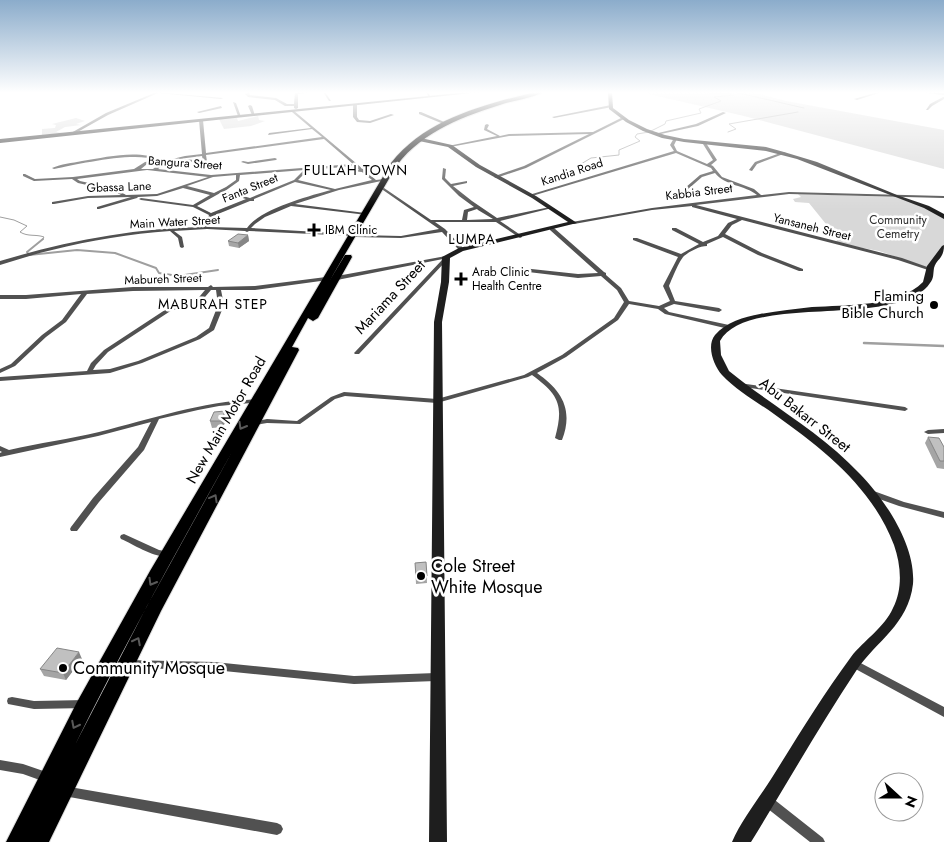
<svg xmlns="http://www.w3.org/2000/svg" width="944" height="842" font-family="Jost,sans-serif">
<rect width="100%" height="100%" fill="#fff"/>
<path fill="#d8d8d8" d="M640 92H752L786 101 944 130V169L744 116Z
M258 116 259 120 265 121 251 126 224 129 219 119 237 118 238 121Z
M76 118 85 121 76 124 81 125 65 127 56 132 63 133 42 135V129L55 128 56 125 52 124Z
M798 194 897 197 924 207 944 218V248L929 268 879 251 831 242 837 241 836 237 825 234 830 229 809 203 795 202 793 199 801 197Z"/>
<g fill="none" stroke-linecap="round" stroke-linejoin="round">
<path stroke="#9f9f9f" stroke-width="1" d="M695 92 731 94
M734 92 804 108
M728 132 736 129 729 124 798 112
M581 164 591 158 619 155V150L640 141 635 137 637 134 649 132 665 124 666 121 701 113 699 109 721 101 714 97 734 95
M0 217 14 220 27 226 20 232C28 237 36 234 44 237L42 240"/>
<path stroke="#9f9f9f" stroke-width="2" d="M43 239 27 252 29 255 77 250 115 253 156 268 159 273 178 276 218 270
M864 343H867"/>
<path stroke="#9f9f9f" stroke-width="2.5" d="M864 343 944 346"/>
<defs>
<path id="highway" d="M535 92H543C532 98 518 100 506 103 465 116 424 130 397 165L330 280 345 255H351L352 257 318 318 313 321 308 318 292 347 298 348 299 350 161 611 49 842H6L77 702 150 571 391 163C426 119 483 105 535 92ZM233 450 147 606 76 743C125 644 179 547 233 450Z"/>
</defs>
<use href="#highway" stroke="#dbdbdb" stroke-width="2"/>
<path fill="#515151" fill-rule="evenodd" d="M154 92 223 98 221 99 158 93 108 115 74 134 71 133 106 113 154 93Z
M248 92H250L249 94 250 95 276 98 287 104H294L295 92H312L298 94V108L296 109 294 108V106H285L275 100 248 97 245 94Z
M323 92H325L331 101H329Z
M426 92H428L430 96H428Z
M878 92H882L857 100 854 99Z
M925 92 944 93V95L926 93Z
M943 97H944V99L932 106 928 110H926L930 104Z
M233 102 236 103 241 117 238 116Z
M355 104 357 105V117L359 120 370 121 391 114 394 115 370 123 357 122 353 117V105Z
M250 105 252 106 255 116 252 115 248 106Z
M611 105 612 107 554 118 552 117Z
M221 106 222 108 199 113 197 112Z
M293 110 376 180 384 179 386 180 339 190 295 204 365 213 367 214V215L291 206 265 217 255 224 251 228 352 234 354 235V236L249 231 247 232 245 231 207 229 174 231 182 237 184 247 182 248 180 247 178 238 170 231C130 234 91 240 52 250 34 254 17 260 0 265V261C67 241 134 228 204 227L209 215 193 207 141 200 139 199 141 198 193 205 210 195 183 188 157 196 138 197 137 198 99 209H97V207L131 197 88 198 54 204H52V202L88 196 121 195 114 191 78 183 72 179 34 181 23 176V174H25L35 179 73 177 134 169 145 162 156 160C135 151 78 164 54 169L52 168C61 164 72 163 82 161 107 157 138 149 162 160V162L147 164 141 169H153L164 161 185 156 202 154 199 120 201 119 203 120 206 153 322 137 312 129 268 135 269 133 311 128 292 112ZM324 139 353 164 211 175 158 169C171 159 186 158 202 156L203 161 184 159 182 160 184 161 203 163 204 168 206 169 208 168 206 155ZM355 166 359 170 340 168 338 169 340 170 362 172 372 180 335 189 298 180 308 170ZM147 170 208 177 157 194 126 195 116 189 80 181 77 179ZM304 170 294 180 250 198 225 191 239 181 240 175ZM236 175V180L226 187 214 193 187 186 213 177ZM295 182 331 190C309 196 260 209 247 228L209 227 213 216 250 201H254V199ZM222 192 246 199 211 213 197 206Z
M419 112H421L449 124 446 125 419 114Z
M723 112 726 113 698 126 656 135 654 134 696 124Z
M621 118 624 119 526 168 496 178 494 177 495 176 524 166 589 134 509 136 450 147 448 146 497 136 484 130 485 125 487 124 489 125 487 129 500 136 509 134 593 132Z
M674 138 677 139 674 145 677 151 707 164 713 160 703 144 706 143 717 160 711 165 713 166 722 177 754 189 761 195 789 192 944 196V198L789 194 696 205 902 258 933 269 932 270H928L898 260 742 220 732 225 725 234 762 253 803 269V271H799L758 255 723 237 707 244V246C700 246 690 251 684 256 679 261 672 279 669 286L675 301 719 308 722 310 719 312 674 304 664 308 669 312 729 325 732 327 729 329 665 314 658 309 629 304 618 320 566 357 537 373C561 390 574 409 562 440H559L555 438C564 405 559 395 532 375L528 377 437 403 345 396 335 399 300 424 267 423 255 425 252 423 253 422 267 419 297 421 331 397 344 392 437 399 524 375 562 355 614 318 624 302 617 290 601 276 578 278 520 271 519 270 522 268 578 274 598 273 550 230V228H554L604 272 606 273V275L621 288 629 301 659 306 670 301 663 286 678 257 633 240V238H637L681 254 699 244 672 230V228H676L703 242 718 236 728 223 737 219 692 207V206L652 210 574 224H572V222L652 208 757 195C745 185 725 186 715 173L702 177 687 190H685V188L700 175 713 171 711 168 676 153 532 196 529 195 674 151 670 145Z
M783 152 786 153 757 164 752 171 749 170 755 162Z
M275 158 277 159 276 160 248 164 241 162 243 161 248 162Z
M443 168 446 169 445 178 451 184 467 181V183L453 186 472 201 497 218 550 207 552 208 500 221 522 236V237L520 238 496 222H435L445 229 463 248V250H459L442 232 401 238 356 237V235H358L401 236 439 229 383 190 382 189 384 188 431 220H462L464 210 474 207 459 196 442 179ZM477 209 478 210 493 219 467 220 468 212Z
M446 256H448V258L337 280 334 278 337 276Z
M442 260 446 261 359 354H355L354 353 355 352Z
M326 277 329 279 328 280 255 290H221L224 305 214 330 200 339 142 363 110 373 0 381V377L87 371 91 363 104 350 168 308 195 302 205 290 133 291 87 294 66 322 46 337 15 366 0 373V369L11 364 42 335 62 320 81 294 26 299H0V295H26L133 287H208L211 285 213 287 255 286ZM211 290H216L218 305 209 328 196 337 138 361 110 369 93 370 96 365 108 352 172 310 199 304Z
M739 383 905 407 908 409 905 411 737 386 736 385Z
M260 399 263 401 262 402 219 406 198 410 159 419 144 450 99 502 77 531H71L70 529 71 527 93 498 138 447 151 422 98 436 0 457V453L2 452 0 451V446L9 450C39 443 70 439 99 432 154 418 203 401 260 399Z
M944 429V433L928 434 924 432 928 430Z
M871 490 904 502 944 512V518L899 506 868 495 867 493 868 491Z
M124 534 159 550 170 552 171 554 170 556C155 559 135 545 121 539L120 537 121 535Z
M853 659 944 707V717L850 666 848 663 850 660Z
M127 660 214 662 354 676 436 673 440 674 441 677 440 680 436 681 354 684 214 670 127 668 124 667 122 664 124 661Z
M12 697 34 701 86 700 90 701 91 704 90 707 86 708 34 709 8 704 7 701 8 698Z
M0 760 23 764 52 774 54 778 52 782 48 783 23 774 0 770Z
M64 786 277 823 281 825 283 829 281 833 277 835 64 796 60 795 58 791 60 787Z
M767 795 771 797 823 838 825 842H810L763 805 761 801 763 797Z"/>
<path fill="#1e1e1e" fill-rule="evenodd" d="M468 92H481L0 143V139Z
M608 92H612L613 108 629 120 647 129 665 135 684 139 766 147 784 152 817 162 897 195 929 206 944 214V219L924 208 797 159 766 151 684 142 662 138 643 131 626 122 609 109Z
M421 138 452 145 480 165 536 196 577 223 463 251 450 258 449 282 442 322 447 842H429L434 322 441 282 442 257 459 248 568 222 532 198 476 167 448 147 419 141Z
M944 245C944 259 937 258 934 268 933 274 934 278 930 283 899 330 747 292 720 341L721 355 729 371C772 406 822 433 860 474 885 500 916 545 913 584 908 625 877 640 856 671 819 727 786 785 751 842H732C742 819 760 797 773 776 798 736 823 695 851 657 864 640 884 628 893 608 903 589 901 565 894 545 872 487 823 449 774 414 757 402 736 390 722 375 714 366 706 346 715 335 726 322 744 317 760 314 777 311 795 309 812 307 845 305 898 307 923 282L927 266 942 246Z"/>
<use href="#highway" fill="#000" fill-rule="evenodd"/>
</g>
<path fill="#a5a5a5" d="M248 235 249 241 239 248 229 246 228 241Z
M227 418 223 427 212 428 210 421Z
M928 437 944 447V469L937 468 925 443Z
M426 562 427 583 416 584 415 563Z
M82 659 66 680 44 676 40 669Z"/>
<path fill="#868686" d="M248 235 249 241 239 248 238 243Z
M225 411 227 418 223 427 221 421Z
M79 652 82 659 66 680 63 673Z"/>
<path fill="#c0c0c0" stroke="#868686" d="M238 234 248 235 238 243 228 241Z
M225 411 221 421H210L214 412Z
M928 437 939 438 944 447V461H940Z
M426 562 427 576 416 577 415 563Z
M57 648 79 652 63 673 40 669Z"/>
<defs><path id="oneway-chevron" d="M-2-3.5L2.5 0L-2 3.5" fill="none" stroke-width="1.6" stroke-linecap="round" stroke-linejoin="round" transform="scale(1.25)"/></defs>
<g stroke="#595959">
<use href="#oneway-chevron" transform="translate(242 426) rotate(120)"/>
<use href="#oneway-chevron" transform="translate(214 498) rotate(-61)"/>
<use href="#oneway-chevron" transform="translate(152 582) rotate(120)"/>
<use href="#oneway-chevron" transform="translate(137 641) rotate(-63)"/>
<use href="#oneway-chevron" transform="translate(75 725) rotate(117)"/>
</g>
<linearGradient id="sky" x2="0" y2="1"><stop stop-color="#8baccb"/><stop offset="0.44" stop-color="#fff"/><stop offset="1" stop-color="#fff" stop-opacity="0"/></linearGradient>
<rect width="944" height="210" fill="url(#sky)"/>
<g fill="#000" stroke="#fff" stroke-width="2">
<path d="M311.5 222.5h5v5h5v5h-5v5h-5v-5h-5v-5h5z"/>
<path d="M458.5 271.5h5v5h5v5h-5v5h-5v-5h-5v-5h5z"/>
<circle cx="934" cy="305" r="5"/>
<circle cx="421" cy="576" r="5"/>
<circle cx="63" cy="668" r="5"/>
</g>
<g text-anchor="middle" stroke-width="5" stroke-linejoin="round" paint-order="stroke">
<g font-size="12" fill="#000" stroke="#fff">
<text transform="translate(185 163) rotate(4)" y="4">Bangura Street</text>
<text transform="translate(572 172) rotate(-18)" y="4">Kandia Road</text>
<text transform="translate(119 187) rotate(-2)" y="4">Gbassa Lane</text>
<text transform="translate(250 188) rotate(-22)" y="4">Fanta Street</text>
<text transform="translate(699 192) rotate(-7)" y="4">Kabbia Street</text>
<text transform="translate(175 222) rotate(-3)" y="4">Main Water Street</text>
<text transform="translate(812 227) rotate(14)" y="4">Yansaneh Street</text>
<text transform="translate(163 279) rotate(-2)" y="4">Mabureh Street</text>
</g>
<g font-size="12" fill="#2f2f2f" stroke="#fff">
<text x="898" y="224">Community<tspan x="898" dy="14">Cemetry</tspan></text>
</g>
<g font-size="12" fill="#000" stroke="#fff" text-anchor="start">
<text x="325" y="234">IBM Clinic</text>
<text x="472" y="276">Arab Clinic<tspan x="472" dy="14">Health Centre</tspan></text>
</g>
<g font-size="14" letter-spacing="1" fill="#000" stroke="#fff">
<text x="356" y="175">FULLAH TOWN</text>
<text x="472" y="244">LUMPA</text>
<text x="213" y="309">MABURAH STEP</text>
</g>
<g font-size="15" fill="#000" stroke="#fff" text-anchor="end">
<text x="924" y="301">Flaming<tspan x="924" dy="17">Bible Church</tspan></text>
</g>
<g font-size="15" fill="#000" stroke="#fff">
<text transform="translate(390 297) rotate(-47)" y="5">Mariama Street</text>
<text transform="translate(805 415) rotate(38)" y="5">Abu Bakarr Street</text>
<text transform="translate(226 420) rotate(-60)" y="5">New Main Motor Road</text>
</g>
<g font-size="18" fill="#000" stroke="#fff" text-anchor="start">
<text x="431" y="572">Cole Street<tspan x="431" dy="21">White Mosque</tspan></text>
<text x="73" y="674">Community Mosque</text>
</g>
</g>
<g transform="translate(899 797) rotate(111)"><circle r="24" fill="#ffffff" stroke="#999999"/>
<path d="M0-4L9 19L0 12L-9 19Z" fill="#000000"/>
<text y="-8" font-size="14" font-weight="bold" text-anchor="middle" fill="#000000">N</text>
</g>
</svg>
